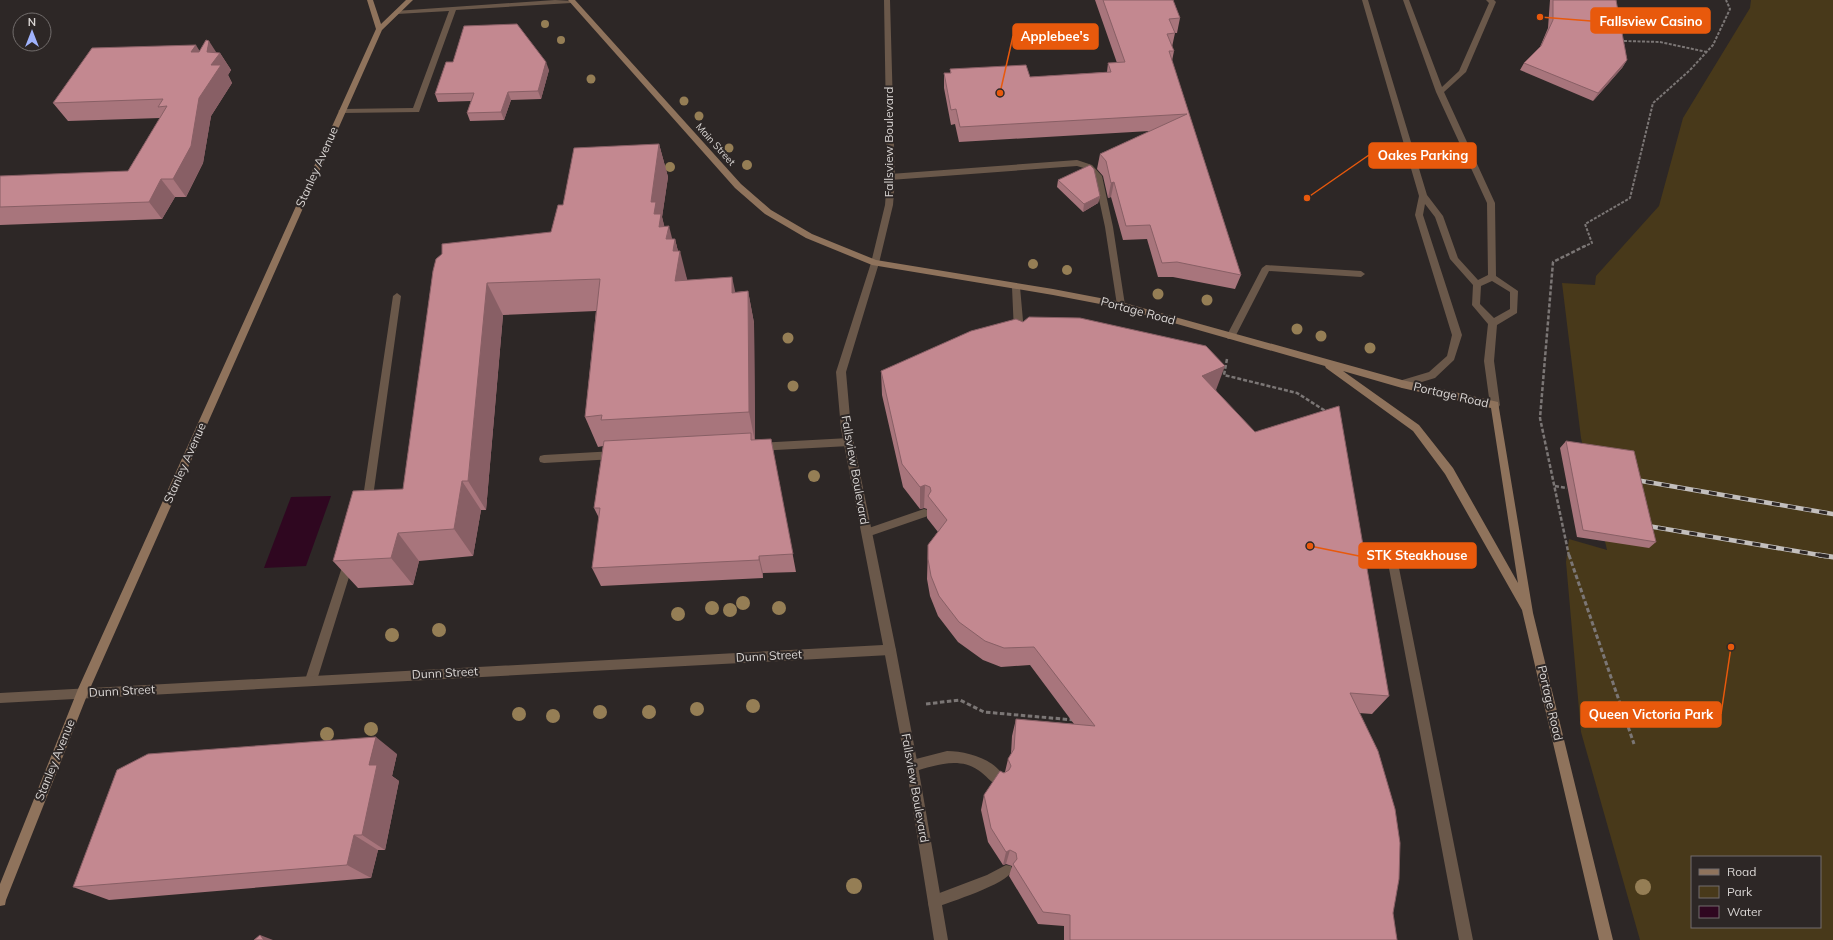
<svg xmlns="http://www.w3.org/2000/svg" width="1833" height="940" font-family="Mulish,sans-serif">
<rect width="100%" height="100%" fill="#2d2726"/>
<path fill="#48391a" fill-rule="evenodd" d="M1751 0H1833V940H1640L1581 732 1566 562 1569 539 1607 550 1581 438 1562 283 1595 285 1596 276 1659 206 1683 118 1750 8ZM1692 857H1820V927H1692Z"/>
<path fill="#2f0720" d="M331 496 306 566 264 568 291 497Z"/>
<g fill="none" stroke-linecap="round" stroke-linejoin="round">
<path stroke="#7b7675" stroke-width="2" stroke-dasharray="3 1.5" stroke-linecap="butt" d="M1624 41 1660 42 1707 52
M1583 247 1592 243 1585 224 1630 198 1653 103 1690 70 1713 45 1730 9 1726 0"/>
<path stroke="#7b7675" stroke-width="2.5" stroke-dasharray="4 2" stroke-linecap="butt" d="M1227 359 1224 375 1297 393 1327 412
M1555 486 1567 488
M1569 556 1540 418 1553 262 1585 246"/>
<path stroke="#7b7675" stroke-width="3" stroke-dasharray="4.5 2.5" stroke-linecap="butt" d="M1569 555 1634 744
M926 704 960 700 984 712 1074 720"/>
<path fill="#6a584a" fill-rule="evenodd" d="M555 0 574 1 571 3 456 10 419 112 342 113 338 111 342 109 413 108 449 11 397 14 394 12 395 11Z
M1362 0H1368L1427 195 1443 216 1458 258 1478 280 1488 275 1487 203 1436 92 1403 0H1409L1442 87 1459 71 1489 3 1486 0H1494L1496 2 1466 72 1444 92 1495 203 1496 276 1518 291 1517 313 1497 325 1494 361 1500 405 1498 408H1492L1490 405 1484 361 1488 324 1472 305 1473 285 1450 259 1435 217 1425 204 1423 215 1462 335 1454 360 1435 378 1402 388 1397 384 1399 381 1429 372 1447 356 1452 335 1415 215 1419 196ZM1492 281 1510 292V309L1494 318 1480 304 1481 286Z
M1077 160 1092 165 1102 176 1113 227 1125 305 1124 307 1121 308 1117 305 1105 227 1094 176 1087 169 1077 166 890 180 886 177 890 174Z
M1266 265 1361 271 1365 274 1361 277 1269 271 1234 339H1228L1226 337 1262 268Z
M1016 284 1020 287 1024 332 1019 335 1014 332 1012 287Z
M397 293 401 296 372 504 371 507 367 508 363 507 362 504 393 296Z
M849 438 852 439 854 442 852 445 849 446 759 451 756 450 754 447 756 444 759 443Z
M615 451 618 452 620 455 618 458 615 459 544 463 540 462 539 459 540 456 544 455Z
M924 509 928 510 929 513 928 516 867 537 863 536 862 533 863 530Z
M349 556 353 558 354 561 317 680 315 684 311 685 307 684 305 680 344 561 345 558Z
M1393 558 1397 560 1398 563 1473 940H1459L1388 563 1389 560Z
M947 751C968 751 998 760 1006 781L1004 785 1000 787C991 783 986 775 978 770 958 756 933 766 912 772L908 770 906 766 908 762 912 760Z
M1006 865 1011 866 1012 871C1007 884 950 902 934 908L929 907 928 902 929 897 987 875Z"/>
<path fill="#6a584a" fill-rule="evenodd" d="M890 645 894 646 896 650 918 766 948 940H934L906 766 884 650 886 646Z"/>
<path fill="#6a584a" fill-rule="evenodd" d="M884 0H890L895 180 893 205 879 263 846 372 851 429 896 650 894 654 890 655 0 703V693L883 645 841 429 836 372 871 263 885 205 887 180Z"/>
<path fill="#8f735c" fill-rule="evenodd" d="M367 0H373L381 24 406 0H413L382 30 88 693 6 900 5 905 0 906V884L78 689 376 29Z
M568 0H575L741 184 771 210 812 234 876 260 1053 289 1121 302 1402 380 1498 402 1533 613 1613 940H1599L1522 610 1445 474 1413 431 1326 368 1325 366 1121 308 1053 295 872 265 806 238 765 214 735 188ZM1343 371 1402 388 1491 408 1518 583 1453 468 1419 425Z"/>
<defs>
<path id="rail-far1" d="M1630 479 1833 514
M1642 525 1825 556"/>
<path id="rail" d="M1819 555 1833 557"/>
</defs>
<use href="#rail-far1" stroke="#c3bfbd" stroke-width="4.5"/>
<use href="#rail" stroke="#c3bfbd" stroke-width="5"/>
<use href="#rail-far1" stroke="#2d2726" stroke-width="3" stroke-dasharray="8" stroke-linecap="butt"/>
<use href="#rail" stroke="#2d2726" stroke-width="3.5" stroke-dasharray="10" stroke-linecap="butt"/>
</g>
<g fill="#957e55">
<circle cx="545" cy="24" r="4"/>
<circle cx="561" cy="40" r="4"/>
<circle cx="591" cy="79" r="4.5"/>
<circle cx="684" cy="101" r="4.5"/>
<circle cx="699" cy="116" r="4.5"/>
<circle cx="729" cy="148" r="4.5"/>
<circle cx="747" cy="165" r="5"/>
<circle cx="670" cy="167" r="5"/>
<circle cx="1033" cy="264" r="5"/>
<circle cx="1067" cy="270" r="5"/>
<circle cx="1158" cy="294" r="5.5"/>
<circle cx="1207" cy="300" r="5.5"/>
<circle cx="1297" cy="329" r="5.5"/>
<circle cx="1321" cy="336" r="5.5"/>
<circle cx="788" cy="338" r="5.5"/>
<circle cx="1370" cy="348" r="5.5"/>
<circle cx="793" cy="386" r="5.5"/>
<circle cx="814" cy="476" r="6"/>
<circle cx="743" cy="603" r="7"/>
<circle cx="712" cy="608" r="7"/>
<circle cx="779" cy="608" r="7"/>
<circle cx="730" cy="610" r="7"/>
<circle cx="678" cy="614" r="7"/>
<circle cx="439" cy="630" r="7"/>
<circle cx="392" cy="635" r="7"/>
<circle cx="753" cy="706" r="7"/>
<circle cx="697" cy="709" r="7"/>
<circle cx="600" cy="712" r="7"/>
<circle cx="649" cy="712" r="7"/>
<circle cx="519" cy="714" r="7"/>
<circle cx="553" cy="716" r="7"/>
<circle cx="371" cy="729" r="7"/>
<circle cx="327" cy="734" r="7"/>
<circle cx="854" cy="886" r="8"/>
<circle cx="1643" cy="887" r="8"/>
</g>
<path fill="#a8757c" d="M1095 0H1173L1180 18 1177 33H1175L1172 47 1174 51 1172 61 1241 275 1235 289 1173 277H1158L1147 239 1123 240 1111 197 1108 198 1103 176 1097 169 1100 154 1150 131 959 142 955 124 951 125 944 88V73H950V69L1030 77 1107 72 1108 63H1117Z
M1550 0H1616L1627 60 1622 68 1593 101 1520 70 1524 63 1540 47 1548 28Z
M200 52 220 53 231 70 228 75 232 83 211 116 203 163 186 197H175L162 219 0 225V177L128 171 160 118 68 121 53 103Z
M549 70 541 99 511 100 504 120 470 121 467 113 471 101 438 102 435 94Z
M659 144 668 177 662 217 664 226 672 239H675L678 251 687 280 735 292 748 291 754 323 755 440 771 439 796 572 763 573V578L601 586 592 568 599 518 594 508 603 446 598 447 585 417 596 311 503 315 486 510H481L473 556 419 561 413 585 358 588 333 561 403 489 433 271 551 232 563 205Z
M1058 180 1100 196 1098 203 1083 212 1057 187Z
M1023 322 1216 390 1389 696 1372 714 1359 713 1397 940H1064V926L1038 924 1009 876 1012 866 1006 864 1003 865 988 842 981 810 984 795 1005 772 1008 759 1011 754 1012 736 1016 719 1074 724 1030 665 1001 667 983 660 958 642 938 616 930 596 927 579 928 545 938 532 927 518V509L924 508 920 509 903 487 882 395 881 371Z
M1566 441 1656 542 1649 548 1577 537 1560 448Z
M397 754 392 776 399 781 385 850H378L371 878 109 900 73 887Z"/>
<path fill="#885f65" d="M209 41 218 55 220 53 231 70 228 75 232 83 211 116 203 163 186 197 173 179 199 98 211 65 207 52Z
M196 45 207 63 191 52Z
M1627 60 1622 68 1593 101 1598 93Z
M546 62 549 70 541 99 538 91Z
M508 92 511 100 504 120 501 112Z
M659 144 668 177 662 217 667 236 669 226 674 246 675 239 679 256 680 251 688 283 684 313 651 202Z
M161 179 175 197 162 219 149 202Z
M1114 182 1111 197 1108 198 1111 183Z
M1100 196 1098 203 1083 212 1084 204Z
M732 277 739 309 732 293Z
M487 283 503 315 486 510 468 481Z
M748 291 754 323 755 442 749 412Z
M1225 366 1216 390 1194 400 1202 376Z
M462 481 481 510 473 556 454 529Z
M925 485 924 508 920 509V487Z
M398 533 419 561 413 585 391 558Z
M759 556 763 573V578L759 560Z
M376 737 397 754 392 776 399 781 385 850 362 835 369 765Z
M354 835 378 850 371 878 347 865Z
M1010 850 1006 864 1003 865 1006 852Z
M260 935 273 940H264Z"/>
<path fill="#c38890" stroke="#885f65" d="M1103 0H1173L1180 18 1169 19 1175 33 1167 34 1174 51H1169L1241 275 1177 262 1162 263 1150 225 1126 226 1114 182 1111 183 1106 161 1100 154 1187 114 960 127 956 109 951 110 944 73H951L950 69 1026 65 1030 77 1111 72 1108 63 1125 62Z
M1553 0H1616L1627 60 1598 93 1524 63 1541 46 1553 20Z
M517 24 546 62 538 91 508 92 501 112 467 113 474 93 435 94 446 62H453L464 26Z
M206 40 209 41 207 52 220 53 211 65H221L199 98 191 146 173 179H161L149 202 0 207V176L128 171 167 106 158 107 163 99 53 103 92 48 196 45 191 52H199Z
M659 144 651 202H656L654 214H661L659 227 669 226 666 239H675L673 251H680L675 281 732 277V293L748 291 749 412 601 420 602 415 585 417 600 279 487 283 468 481H462L454 529 398 533 391 558 333 561 353 491 403 489 433 271 436 259 442 254V244L551 232 558 205H563L574 148Z
M1090 165 1094 169 1100 196 1084 204 1058 180Z
M1029 317 1080 318 1206 346 1225 366 1202 376 1255 432 1339 406 1389 696 1350 693 1378 751 1395 809 1400 843 1399 879 1393 913 1397 940H1070V915L1043 912 1013 864 1017 859 1016 853 1010 850 1006 852 991 828 984 795 1000 771 1004 773 1009 770 1011 766 1008 759 1014 749 1016 719 1095 726 1034 647 1004 648 985 641 959 622 939 596 931 576 928 559V545L947 520 928 496 931 491 930 487 925 485 920 487 902 464 881 371 971 331 1016 319 1023 322Z
M751 433V440L771 439 793 554 759 556V560L592 568 600 508H594L604 441Z
M1566 441 1634 451 1656 542 1583 530Z
M376 737 369 765H377L362 835H354L347 865 73 887 117 770 148 754Z
M260 935 264 940H254Z"/>
<g text-anchor="middle" stroke-width="4" stroke-linejoin="round" paint-order="stroke">
<g font-size="10" fill="#dad6d4" stroke="#2d2726">
<text transform="translate(716 144) rotate(48)" y="4">Main Street</text>
</g>
<g font-size="12" fill="#dad6d4" stroke="#2d2726">
<text transform="translate(889 142) rotate(-90)" y="4">Fallsview Boulevard</text>
<text transform="translate(317 167) rotate(-66)" y="4">Stanley Avenue</text>
<text transform="translate(1138 311) rotate(15)" y="4">Portage Road</text>
<text transform="translate(1451 395) rotate(13)" y="4">Portage Road</text>
<text transform="translate(185 463) rotate(-66)" y="4">Stanley Avenue</text>
<text transform="translate(855 470) rotate(80)" y="4">Fallsview Boulevard</text>
<text transform="translate(769 656) rotate(-3)" y="4">Dunn Street</text>
<text transform="translate(445 673) rotate(-3)" y="4">Dunn Street</text>
<text transform="translate(122 691) rotate(-3)" y="4">Dunn Street</text>
<text transform="translate(1550 703) rotate(77)" y="4">Portage Road</text>
<text transform="translate(55 760) rotate(-68)" y="4">Stanley Avenue</text>
<text transform="translate(915 788) rotate(80)" y="4">Fallsview Boulevard</text>
</g>
</g>
<path fill="none" stroke="#e8590c" stroke-width="1.5" d="M1540 17L1591 21M1000 93L1013 36M1307 198L1369 155M1310 546L1359 556M1731 647L1721 714"/>
<g fill="#e8590c" stroke="#2d2726" stroke-width="1.5">
<circle cx="1540" cy="17" r="4"/>
<circle cx="1000" cy="93" r="4"/>
<circle cx="1307" cy="198" r="4"/>
<circle cx="1310" cy="546" r="4"/>
<circle cx="1731" cy="647" r="4"/>
</g>
<g fill="#e8590c" stroke="#e8590c" stroke-width="1.5">
<rect x="1591" y="8" width="119" height="25" rx="4"/>
<rect x="1013" y="24" width="85" height="25" rx="4"/>
<rect x="1369" y="143" width="107" height="25" rx="4"/>
<rect x="1359" y="543" width="117" height="25" rx="4"/>
<rect x="1581" y="702" width="140" height="25" rx="4"/>
</g>
<g font-size="13" text-anchor="middle" font-weight="bold" fill="#fff">
<text x="1651" y="26">Fallsview Casino</text>
<text x="1055" y="41">Applebee's</text>
<text x="1423" y="160">Oakes Parking</text>
<text x="1417" y="560">STK Steakhouse</text>
<text x="1651" y="719">Queen Victoria Park</text>
</g>
<rect x="1691" y="856" width="130" height="72" fill="#2d2726" stroke="#726d6c"/>
<rect x="1699" y="869" width="20" height="6" fill="#8f735c" stroke="#726d6c"/>
<text x="1727" y="876" font-size="12" fill="#dad6d4">Road</text>
<rect x="1699" y="886" width="20" height="12" fill="#48391a" stroke="#726d6c"/>
<text x="1727" y="896" font-size="12" fill="#dad6d4">Park</text>
<rect x="1699" y="906" width="20" height="12" fill="#2f0720" stroke="#726d6c"/>
<text x="1727" y="916" font-size="12" fill="#dad6d4">Water</text>
<g transform="translate(32 32)"><circle r="19" fill="#2d2726" stroke="#726d6c"/>
<path d="M0-3L7 15L0 10L-7 15Z" fill="#a0b3fd"/>
<text y="-6" font-size="11" font-weight="bold" text-anchor="middle" fill="#dad6d4">N</text>
</g>
</svg>
